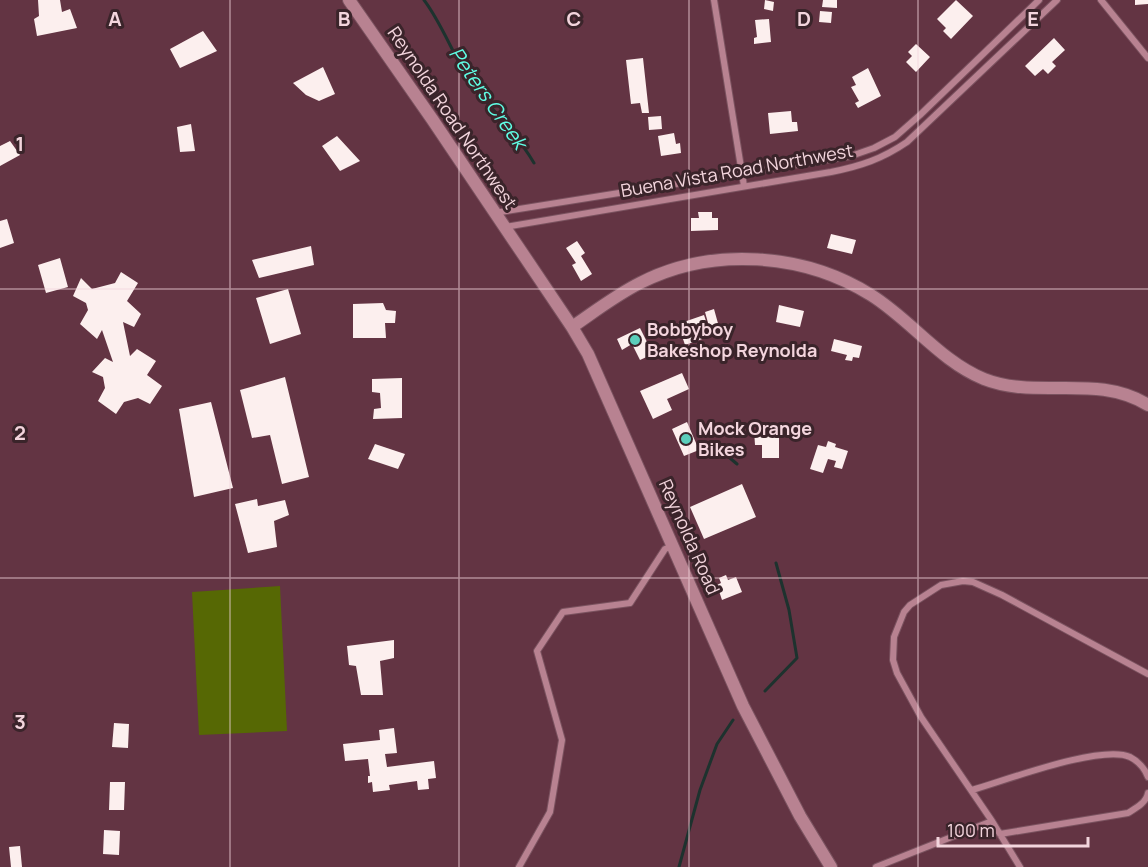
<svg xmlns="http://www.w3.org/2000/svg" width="1148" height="867" font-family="Manrope,sans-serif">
<rect width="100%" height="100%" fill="#633443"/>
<path fill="#566804" d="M280 586 287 731 199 735 192 592Z"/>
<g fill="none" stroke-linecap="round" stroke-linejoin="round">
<path stroke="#1d322e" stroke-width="3" d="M424 0C443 25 453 56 471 82 491 110 517 133 534 163
M724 453 737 464
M765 691 797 658 789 610 776 563
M679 867 700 790 717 744 733 720"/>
</g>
<path fill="#fcefee" d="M38 0H60L62 12 70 9 77 28 37 36 34 19 39 16Z
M765 0 774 2 773 11 764 9Z
M823 0H837V8L822 7Z
M956 0 973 16 951 39 943 31 946 28 937 19Z
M1135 0H1148V4L1135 5Z
M820 11 832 12 831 23 819 22Z
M769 19 771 42 754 44V38L757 37 755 20Z
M203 31 217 51 180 68 170 49Z
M1054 38 1065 50 1052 62 1056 66 1048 74 1043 69 1035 76 1025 66Z
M916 44 930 57 916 72 906 62 912 56 908 52Z
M643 58 649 113H642L640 103 631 104 626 60Z
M323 67 335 94 319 101 306 95 293 83Z
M868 68 881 96 858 108 855 103 859 101 851 87 856 85 852 77Z
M791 111 792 122H797L798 131 770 134 768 113Z
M661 116 662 129 649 130 648 117Z
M191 124 195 151 180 152 177 127Z
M674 133 676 144 680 143 681 153 661 156 658 136Z
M337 136 360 161 340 171 322 146Z
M10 141 20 155 0 166V146Z
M698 212H712V218H718V230L691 231V218H699Z
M7 219 14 243 0 248V221Z
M831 234 856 240 852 254 827 248Z
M577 241 585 253 581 256 592 274 581 281 572 265 576 263 566 248Z
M311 246 314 265 259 278 252 260Z
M60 258 68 287 46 293 38 265Z
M121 272 138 283 127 301 141 314 134 327 123 322 130 356 137 349 156 361 147 375 162 386 150 404 138 398 124 402 116 414 98 401 105 388 103 377 92 372 105 358 113 362 102 330 97 339 80 324 88 310 86 303 73 296 81 278 92 289 115 283Z
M288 289 301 334 270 344 256 298Z
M383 303 386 310 396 311 395 323H385L386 338H353V304Z
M779 305 804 311 800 327 776 322Z
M714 309 719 327 710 330 705 312Z
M704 315 711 336 685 345 678 324Z
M640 328 653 354 640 360 632 344 622 350 617 339Z
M834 339 862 346 859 358 853 357 852 361 845 360 847 355 831 351Z
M682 373 689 389 667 399 672 410 653 419 640 391Z
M285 377 309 477 282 484 270 435 252 438 240 390Z
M402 378V418L373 419 374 409 381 408 380 393 372 392V379Z
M211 402 233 488 194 497 179 409Z
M687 422 699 450 684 456 672 429Z
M754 430H779V458H762V445H755Z
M828 441 836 444 835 447 848 451 842 469 834 467 836 461 828 459 823 473 810 469 818 445 826 447Z
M375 444 405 454 398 469 368 459Z
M742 484 756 517 704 539 690 507Z
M257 499 258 506 285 500 289 515 274 521 277 547 248 553 235 504Z
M726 575 728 580 736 577 742 592 722 600 717 585 721 583 719 578Z
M394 640V658L380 661 383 695H361L356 666 349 665 347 646Z
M114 723 129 724 128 748 112 747Z
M394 728 397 753 385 754 387 767 434 761 436 778 428 779 429 789 418 790 417 781 389 785 390 790 373 792 372 782 368 783V776H370L368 759 345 761 343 744 380 740 379 730Z
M110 782H125L124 810H109Z
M104 830 120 831 119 855 103 854Z
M20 846 22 867H11L9 847Z"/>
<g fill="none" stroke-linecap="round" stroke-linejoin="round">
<defs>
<path id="street" d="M714 0 744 186
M1101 0 1148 58
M494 213 851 156 874 148 895 137 920 115 1039 0
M505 227 831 172C861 166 882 159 907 142L1057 0
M972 790C1004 781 1101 744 1130 757 1138 761 1145 769 1148 777
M1000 834 1128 813C1136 808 1146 803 1148 793
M519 867 550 812 562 740 537 651 563 612 630 603 665 549 673 546
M876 867 992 821
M1020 867 992 821 921 717 897 673 893 660 894 637 904 612 910 605 941 585 963 581 973 582 1002 595 1148 674"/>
<path id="secondary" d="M349 0 432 119 572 327 588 354 743 706 800 816 831 867
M572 327C594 312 616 295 640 283 712 246 804 253 871 295 911 320 940 361 984 379 1037 400 1097 373 1148 405"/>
</defs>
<use href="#street" stroke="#7a525f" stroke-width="8"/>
<use href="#secondary" stroke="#7a525f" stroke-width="14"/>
<use href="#street" stroke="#b88291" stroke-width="6"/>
<use href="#secondary" stroke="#b88291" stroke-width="12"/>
</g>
<path fill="none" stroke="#f3d5dd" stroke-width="1.5" stroke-opacity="0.55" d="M230 0V867M459 0V867M689 0V867M918 0V867M0 289H1148M0 578H1148"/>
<g fill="#5bcebb" stroke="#3a242a" stroke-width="2">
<circle cx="635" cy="340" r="6"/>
<circle cx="686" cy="439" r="6"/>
</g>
<g text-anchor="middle" stroke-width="6" stroke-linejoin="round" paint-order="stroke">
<g font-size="18" fill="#f3d5dd" stroke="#3a242a">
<text transform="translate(452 118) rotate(56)" y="6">Reynolda Road Northwest</text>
<text transform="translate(737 171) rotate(-10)" y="6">Buena Vista Road Northwest</text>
<text transform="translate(689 537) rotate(66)" y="6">Reynolda Road</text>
</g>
<g font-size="18" font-weight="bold" fill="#f3d5dd" stroke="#3a242a" text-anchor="start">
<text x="647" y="336">Bobbyboy<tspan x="647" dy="21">Bakeshop Reynolda</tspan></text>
<text x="698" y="435">Mock Orange<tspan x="698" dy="21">Bikes</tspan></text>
</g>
<g font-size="20" font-style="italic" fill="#5ffee5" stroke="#3a242a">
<text transform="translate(488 98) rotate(55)" y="7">Peters Creek</text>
</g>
</g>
<g font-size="20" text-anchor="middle" font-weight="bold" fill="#f3d5dd" stroke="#3a242a" stroke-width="6" stroke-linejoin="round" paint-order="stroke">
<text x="115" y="26">A</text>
<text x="344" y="26">B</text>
<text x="574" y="26">C</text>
<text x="804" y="26">D</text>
<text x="1033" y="26">E</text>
<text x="20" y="151">1</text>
<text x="20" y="440">2</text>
<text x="20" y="729">3</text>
</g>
<path d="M938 837v9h150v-9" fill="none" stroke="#f3d5dd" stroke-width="3"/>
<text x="947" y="837" font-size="18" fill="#f3d5dd" stroke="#3a242a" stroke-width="4.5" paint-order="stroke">100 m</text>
</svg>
